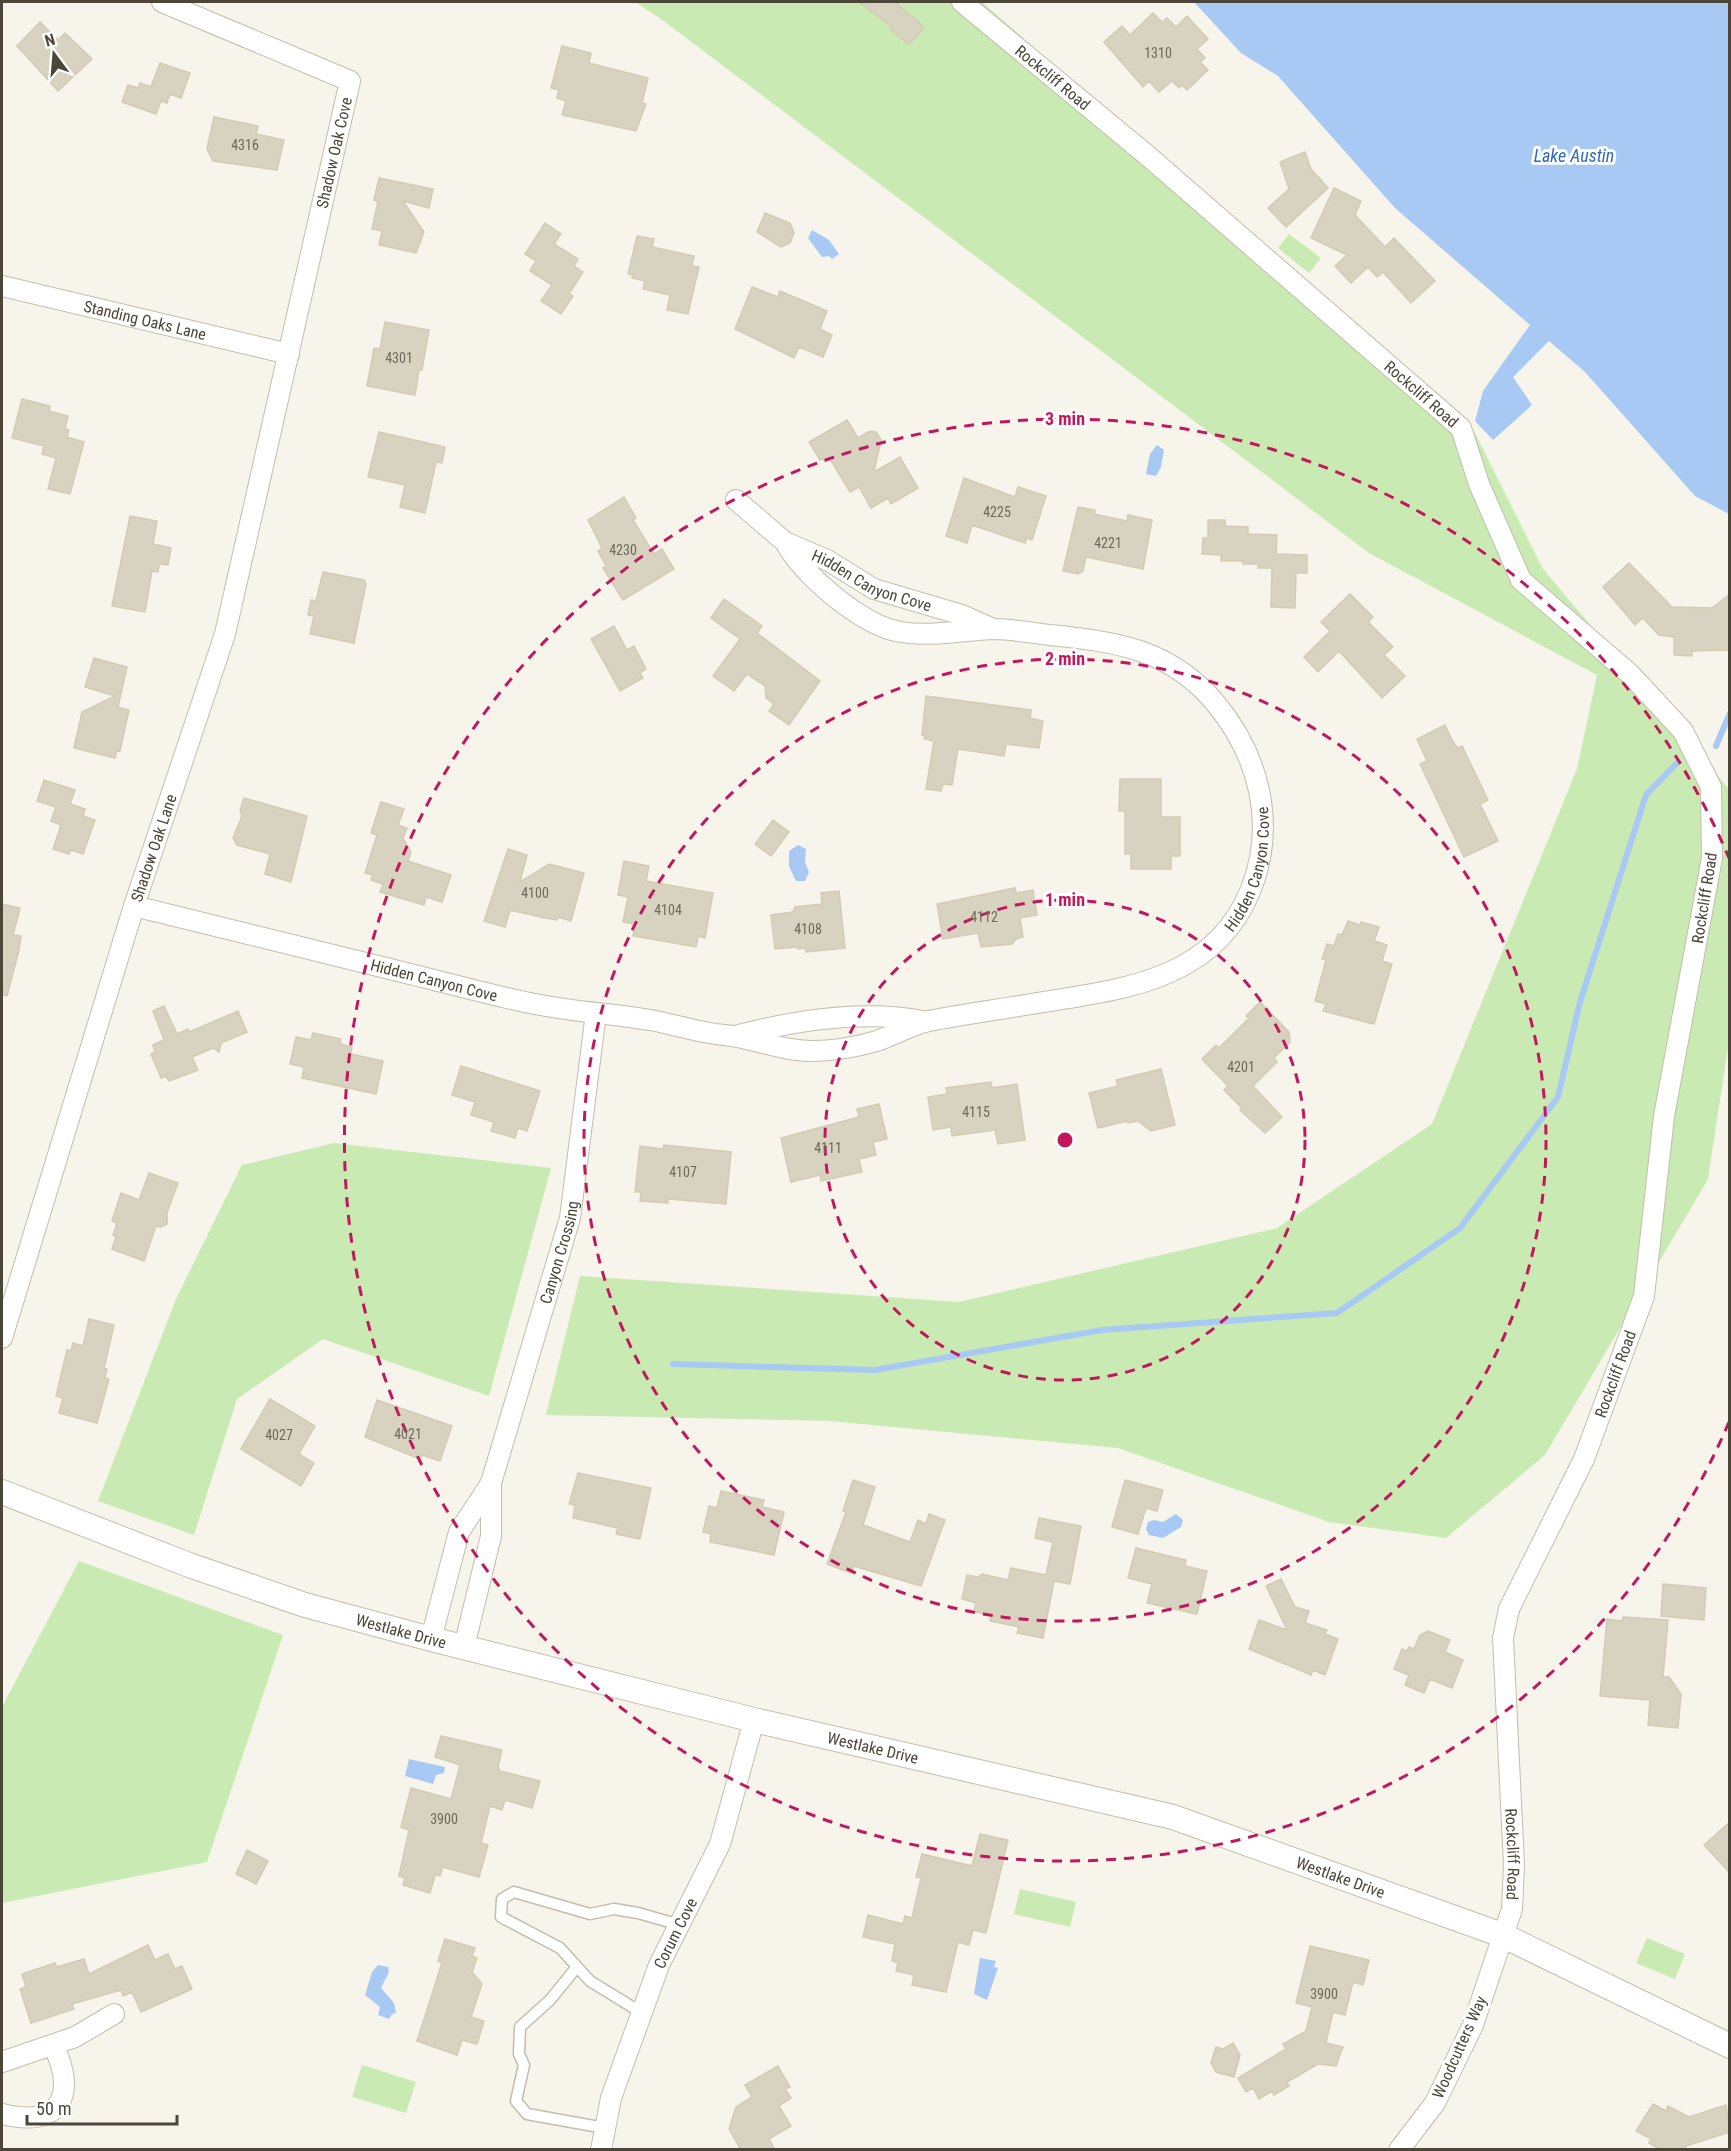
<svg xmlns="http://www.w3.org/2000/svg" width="1731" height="2151" font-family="'Roboto Condensed',sans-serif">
<rect width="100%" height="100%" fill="#f6f4eb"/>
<path fill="#caeab3" d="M635 2H982L1474 431 1543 569 1729 789V1041L1708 1179 1545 1455 1446 1538 1329 1522 1118 1448 830 1421 546 1415 580 1276 959 1302 1277 1228 1432 1124 1577 769 1597 675 1369 553 661 19Z
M1289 234 1321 258 1309 273 1278 248Z
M334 1143 551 1168 489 1396 323 1339 237 1399 194 1535 98 1501 176 1299 242 1165Z
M79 1561 283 1635 207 1862 2 1903V1707Z
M1020 1889 1076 1902 1070 1927 1014 1914Z
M1647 1938 1685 1954 1675 1979 1636 1963Z
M362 2065 416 2082 406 2113 352 2097Z"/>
<path fill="#a7c9f3" d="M1194 2H1729V514L1695 496 1585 372 1549 341 1513 377 1532 405 1493 440 1475 421 1483 391 1530 325 1395 208 1278 76 1241 53Z
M812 230 829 240 839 254 832 259 829 256 822 257 808 238Z
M1157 445 1164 450 1161 467 1156 476 1146 474 1150 454Z
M798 845 806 849 805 862 809 872 805 881H796L789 866V851Z
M1176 1514 1183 1520 1181 1527 1163 1538 1149 1535 1146 1529 1148 1522 1154 1520 1163 1522Z
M409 1759 445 1767 444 1773 436 1775 433 1784 405 1776Z
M980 1958 996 1961 994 1967 998 1968 987 2000 974 1994Z
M378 1965 388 1967 389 1972 381 1988 394 2003 396 2013 392 2014 389 2019 378 2015 380 2007 365 1995 372 1972Z"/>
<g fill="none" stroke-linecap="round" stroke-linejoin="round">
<path stroke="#a7c9f3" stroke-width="6" d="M1716 746 1730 713
M673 1364 875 1370 1102 1330 1337 1313 1460 1228 1558 1097 1580 1002 1646 795 1678 762"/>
</g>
<path fill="#d8d2c0" stroke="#d3cbb3" stroke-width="1.5" d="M859 2H895L924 27 909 45 890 29 892 27Z
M1153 13 1162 22 1167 18 1176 27 1187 16 1208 39 1197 49 1205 58 1200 62 1208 70 1187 90 1182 85 1179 88 1172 81 1159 92 1149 81 1143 87 1104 42 1122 26 1130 35Z
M40 22 58 40 65 33 92 59 58 91 17 46Z
M562 46 591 53 589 63 648 78 642 103 646 104 636 131 562 115 566 101 557 98 559 90 551 88Z
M160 63 190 73 181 98 170 94 167 103 161 101 156 114 122 102 128 85 138 88 140 83 151 87Z
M214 117 258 126 256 134 284 140 277 170 213 161 207 149Z
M1305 152 1311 169 1328 188 1286 227 1268 208 1289 189 1280 162Z
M379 178 433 189 429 208 403 201 424 232 416 253 379 245 382 231 372 229 378 201 374 200Z
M1334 188 1361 201 1355 215 1385 247 1394 238 1435 281 1411 303 1383 272 1377 277 1368 267 1351 283 1335 266 1347 255 1311 238Z
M765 213 790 223 794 233 790 243 781 247 757 232Z
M545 223 561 234 554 244 578 259 574 266 583 272 569 294 573 296 561 314 541 301 552 285 530 271 536 261 525 254Z
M637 236 654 239 652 247 694 256 692 266 699 267 688 314 667 310 670 295 643 289 645 281 632 278 633 275 628 274Z
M752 287 778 297 780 291 827 311 820 329 832 335 823 357 799 347 794 358 735 329Z
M385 322 429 330 422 370H419L415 395 367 386 374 348 380 349Z
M22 399 50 406 49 411 68 416 65 429 69 430 67 437 84 442 70 494 48 489 56 458 42 454 44 446 12 438Z
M847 420 858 438 870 431 876 432 881 440 874 472 900 457 918 488 891 504 888 498 871 508 859 487 850 492 830 459 825 462 823 458 820 460 809 442Z
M379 432 445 447 442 463 436 462 425 513 400 507 405 485 368 477Z
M964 478 1015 497 1018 487 1046 496 1032 540 1027 538 1025 543 972 525 967 543 946 536Z
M624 497 636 518 633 520 654 554 662 549 674 569 623 600 603 568 606 566 598 551 602 548 588 520Z
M1078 507 1095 510 1094 514 1127 521 1128 515 1152 520 1143 569 1086 557 1083 571 1078 574 1063 571Z
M130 516 157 521 153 544 171 548 168 565 159 564 158 572 152 571 145 612 112 606Z
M1208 520H1225V526L1248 527V534L1277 535 1276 554 1307 555V573H1296L1295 608 1271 607 1272 568H1258V564H1243V561H1221V555L1202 554 1203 538H1208Z
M1629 563 1672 607 1712 608 1730 594V650L1692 651V656L1674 655V637L1659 635 1643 618 1635 625 1603 587Z
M323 572 364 580 366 584 354 643 310 634 314 616 308 615 311 600 316 601Z
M1350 594 1373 617 1368 622 1393 647 1384 655 1405 676 1382 698 1339 651 1318 672 1304 657 1330 631 1321 622Z
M724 599 762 626 757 633 820 681 789 725 769 711 774 704 766 698 765 686 747 674 734 691 713 676 740 639 711 618Z
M614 626 627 650 634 646 646 669 640 673 643 678 620 691 591 639Z
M94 658 127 667 118 707 129 710 120 751 117 750 115 758 74 748 82 712 115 696 85 687Z
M926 696 1031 710 1030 718 1043 721 1039 748 1006 744 1004 756 958 749 952 785 943 784 941 791 926 789 934 741 924 739 925 736 922 735Z
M1445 725 1453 742 1458 748 1462 746 1488 800 1480 804 1498 841 1464 857 1420 764 1427 761 1417 739Z
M1120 779H1161V817H1180V856H1171V869H1131V854H1125V811H1119Z
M44 780 75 790 70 804 85 809 83 816 95 820 83 854 71 850 69 854 53 849 61 825 51 821 56 807 37 801Z
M244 798 307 816 291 882 265 874 270 854 237 845 233 838 242 816 240 811Z
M381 802 404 809 398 825 407 828 403 838 411 852 408 861 451 875 442 902 426 897 424 905 380 892 383 884 371 880 373 875 365 873 377 835 371 833Z
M773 820 789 832 771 856 755 844Z
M508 849 527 855 520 882 549 864 584 873 571 921 558 917 557 920 545 918 510 910 505 927 484 921Z
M624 861 649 866 646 881 713 893 705 938 698 936 696 947 633 936 635 924 623 922 628 897 618 895Z
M1015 888 1016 893 1033 890 1037 915 1020 918 1023 937 1016 939 1012 944 981 947 978 933 943 939 937 904Z
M839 891 845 948 806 952 805 948 798 949 797 947 775 949 771 915 793 912 795 907 822 904 821 893Z
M2 904 20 908 13 935 21 936 19 950 7 996 2 995Z
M1348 921 1360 925 1361 922 1379 927 1374 941 1387 945 1382 961 1392 964 1374 1024 1323 1011 1326 1004 1315 1001 1326 960 1322 959 1327 944 1334 946 1338 934 1342 935Z
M1260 1002 1289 1032 1290 1042 1274 1058 1277 1062 1253 1086 1282 1117 1265 1133 1240 1110 1242 1108 1224 1090 1228 1086 1202 1059 1216 1045 1219 1048 1249 1018 1246 1016Z
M164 1006 177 1034 188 1029 189 1032 238 1011 247 1032 221 1043 219 1052 213 1048 192 1057 198 1070 169 1081 166 1076 161 1078 151 1054 155 1052 153 1045 164 1040 153 1011Z
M313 1033 341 1039 340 1044 352 1047 351 1054 383 1061 376 1094 302 1078 304 1067 290 1064 296 1037 311 1040Z
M461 1066 540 1091 527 1131 518 1128 515 1138 491 1131 494 1122 471 1115 475 1102 452 1095Z
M1161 1069 1175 1125 1151 1131 1138 1121 1128 1123 1127 1121 1098 1128 1089 1093 1118 1086 1116 1080Z
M991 1082 992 1088 1017 1084 1025 1140 998 1144 995 1130 952 1136 951 1127 933 1130 928 1097 947 1094 946 1088Z
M879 1104 887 1139 873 1142 876 1155 859 1159 862 1172 821 1181 820 1175 791 1182 781 1138 859 1117 857 1109Z
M664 1145 731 1152 726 1204 668 1199V1203L640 1201 641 1192H635L640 1146 663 1149Z
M149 1173 178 1183 167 1213V1224L161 1227 156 1226 144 1261 112 1249 116 1236 113 1235 117 1223 112 1221 121 1193 139 1200Z
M89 1319 114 1325 104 1368 107 1369 105 1378 109 1379 97 1423 59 1413 63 1398 56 1396 67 1350 71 1351 73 1343 83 1346Z
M270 1399 315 1426 299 1454 314 1463 301 1486 241 1449Z
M377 1400 452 1426 440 1461 422 1455 420 1459 365 1437Z
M578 1473 651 1488 640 1539 616 1534 618 1528 573 1518 575 1505 569 1504Z
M853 1480 875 1487 863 1525 910 1542 918 1520 926 1524 929 1514 945 1520 921 1586 854 1566 851 1573 827 1564 846 1512 843 1511Z
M1125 1480 1163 1490 1157 1511 1146 1508 1138 1534 1112 1527Z
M721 1491 764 1500 762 1507 784 1512 774 1555 710 1542 711 1534 703 1532 709 1506 717 1508Z
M1039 1518 1081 1526 1070 1584 1054 1581 1043 1638 1017 1633 1019 1627 990 1621 992 1615 974 1612 976 1603 962 1599 967 1575 978 1577 982 1574 1008 1580 1011 1568 1046 1575 1053 1542 1035 1538Z
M1136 1548 1186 1560 1185 1566 1207 1571 1197 1614 1147 1603 1152 1584 1128 1578Z
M1281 1579 1295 1607 1309 1611 1305 1623 1327 1630 1325 1634 1338 1639 1325 1675 1313 1670 1311 1675 1249 1649 1259 1620 1287 1630 1266 1586Z
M1663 1584 1706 1588 1704 1620 1661 1616Z
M1623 1617 1668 1620 1663 1677H1669L1681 1694 1678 1728 1648 1725 1650 1700 1600 1696 1607 1619 1622 1621Z
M1428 1631 1450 1640 1445 1652 1463 1660 1452 1688 1430 1679 1424 1693 1405 1685 1409 1675 1394 1669 1402 1649 1407 1651 1409 1647 1414 1649 1420 1635Z
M441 1736 502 1750 498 1767 500 1771 540 1781 532 1808 505 1800 502 1810 490 1806 481 1843 488 1845 479 1877 443 1867 440 1876 435 1875 430 1893 403 1885 405 1878 399 1876 409 1830 401 1827 411 1788 451 1799 460 1765 435 1757Z
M1730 1822V1873L1704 1845Z
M980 1834 1008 1840 986 1933 973 1930 969 1945 958 1942 946 1992 912 1985 914 1975 896 1971 898 1963 892 1961 895 1944 863 1937 868 1915 903 1924 905 1916 912 1918 921 1878 916 1877 922 1854 972 1866Z
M247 1850 268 1861 256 1884 236 1874Z
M445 1939 475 1948 472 1956 477 1958 472 1972 482 1984 471 2017 484 2021 477 2044 462 2040 457 2055 417 2041 442 1963 438 1961Z
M148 1945 155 1960 168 1954 175 1969 182 1966 192 1989 141 2012 132 1992 123 1996 121 1990 72 2004 74 2009 31 2023 20 1989 26 1987 22 1974 55 1963 57 1967 84 1959 89 1974Z
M1310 1946 1369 1960 1363 1985 1353 1982 1345 2015 1333 2012 1326 2043 1343 2047 1336 2066 1318 2064 1287 2082 1289 2086 1274 2095 1272 2091 1259 2099 1253 2088 1246 2092 1238 2078 1286 2049 1283 2044 1306 2031 1312 2007 1296 2003Z
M1233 2043 1240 2055 1234 2077 1216 2072 1211 2063 1216 2047 1223 2049Z
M778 2066 790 2087 785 2089 791 2098 779 2106 791 2126 769 2139 775 2150H741L729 2129 736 2107 752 2097 745 2085Z
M1653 2104 1666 2111 1668 2106 1689 2117 1726 2105 1730 2132 1686 2146 1684 2150H1661L1649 2143 1651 2139 1636 2131Z"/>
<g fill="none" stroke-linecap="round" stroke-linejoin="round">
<defs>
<path id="service" d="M576 1968 550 2000 520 2027 519 2054 524 2065 516 2101 527 2114 605 2128
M642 2013 590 1981 560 1948 501 1917 502 1899 514 1892 590 1914 614 1909 638 1913 680 1925"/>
<g id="minor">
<path id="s1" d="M962 2 1148 156 1461 428 1479 484 1521 580 1630 674 1683 731 1711 787 1712 858 1664 1116 1644 1296 1584 1459 1509 1609 1503 1638 1514 1865 1512 1909 1473 2025 1435 2103 1399 2150"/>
<path id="s2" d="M2 286 289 354"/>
<path id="s3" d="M736 500 785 542 827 560 874 589 962 615 993 629"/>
<path id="s4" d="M134 906C222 927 310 949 398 971 444 982 489 995 535 1004 575 1012 616 1014 656 1021 674 1025 692 1030 710 1033 720 1035 729 1035 738 1037 763 1042 786 1051 812 1051 833 1051 856 1047 877 1041 894 1035 911 1025 929 1021 963 1014 997 1010 1031 1004 1117 990 1214 983 1251 889 1276 825 1260 758 1217 705 1171 649 1118 642 1050 635 1032 633 1012 629 994 629 964 630 931 637 901 632 862 626 803 575 785 542"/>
<path d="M739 1035C797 1020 865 1010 923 1021"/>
<path id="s5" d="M2 1338 134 906 225 634 350 81 162 2"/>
<path d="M431 1639 459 1532 491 1483"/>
<path id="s6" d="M464 1647 491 1536V1483L570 1218 596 1013"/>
<path d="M2 2062 75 2037 114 2014"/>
<path d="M2 2114C60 2129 78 2095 53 2045"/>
<path id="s7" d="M601 2150 611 2098 659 1965 720 1844 754 1720"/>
</g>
<g id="tertiary">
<path id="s8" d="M2 1492 189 1565 305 1605 431 1639 754 1720 1173 1817 1502 1935 1730 2046"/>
</g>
</defs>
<use href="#service" stroke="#c2bead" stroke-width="13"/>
<use href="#minor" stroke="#c2bead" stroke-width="22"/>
<use href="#tertiary" stroke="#c2bead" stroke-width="26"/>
<use href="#service" stroke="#fff" stroke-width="10"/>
<use href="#minor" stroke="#fff" stroke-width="20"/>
<use href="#tertiary" stroke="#fff" stroke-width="24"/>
</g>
<g fill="none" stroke="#c2185b" stroke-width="3" stroke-dasharray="10 8">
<circle cx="1065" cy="1140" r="240"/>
<circle cx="1065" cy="1140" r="481"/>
<path d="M1729 1422A721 721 0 1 1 1729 858"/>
</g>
<g text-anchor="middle" stroke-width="6" stroke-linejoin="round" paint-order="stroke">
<g font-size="14" fill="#6e695a">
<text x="1158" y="58">1310</text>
<text x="245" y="150">4316</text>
<text x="399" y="363">4301</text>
<text x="997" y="517">4225</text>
<text x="1108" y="548">4221</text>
<text x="623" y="555">4230</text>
<text x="535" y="898">4100</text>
<text x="668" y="915">4104</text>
<text x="984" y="922">4112</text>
<text x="808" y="934">4108</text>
<text x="1241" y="1072">4201</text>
<text x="976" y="1117">4115</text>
<text x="828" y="1153">4111</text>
<text x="683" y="1177">4107</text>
<text x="408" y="1439">4021</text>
<text x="279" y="1440">4027</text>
<text x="444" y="1824">3900</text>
<text x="1324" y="1999">3900</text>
</g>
<g font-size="16" fill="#4b4638" stroke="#fff">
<text dy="6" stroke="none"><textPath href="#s1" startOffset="118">Rockcliff Road</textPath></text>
<text dy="6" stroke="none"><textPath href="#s5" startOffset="1232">Shadow Oak Cove</textPath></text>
<text dy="6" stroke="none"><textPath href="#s2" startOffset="147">Standing Oaks Lane</textPath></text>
<text dy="6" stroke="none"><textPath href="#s1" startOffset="604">Rockcliff Road</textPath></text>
<text dy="6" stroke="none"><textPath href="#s3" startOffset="160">Hidden Canyon Cove</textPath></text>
<text dy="6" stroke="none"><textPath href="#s5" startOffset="513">Shadow Oak Lane</textPath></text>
<text dy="6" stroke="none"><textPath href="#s4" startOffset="1200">Hidden Canyon Cove</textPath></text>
<text transform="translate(1704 898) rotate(-81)" y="6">Rockcliff Road</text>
<text dy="6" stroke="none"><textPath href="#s4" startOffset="309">Hidden Canyon Cove</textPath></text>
<text dy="6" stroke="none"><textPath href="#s6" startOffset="408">Canyon Crossing</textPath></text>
<text transform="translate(1615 1374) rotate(-70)" y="6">Rockcliff Road</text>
<text dy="6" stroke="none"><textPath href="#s8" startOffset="423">Westlake Drive</textPath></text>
<text dy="6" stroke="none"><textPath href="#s8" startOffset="909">Westlake Drive</textPath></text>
<text dy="6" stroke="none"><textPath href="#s1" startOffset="2206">Rockcliff Road</textPath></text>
<text dy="6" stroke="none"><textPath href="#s8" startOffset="1395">Westlake Drive</textPath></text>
<text dy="6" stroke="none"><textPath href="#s7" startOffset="230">Corum Cove</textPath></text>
<text transform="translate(1459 2047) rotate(-66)" y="6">Woodcutters Way</text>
</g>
<g font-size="18" font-style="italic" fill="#2d6abb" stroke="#fff">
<text x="1574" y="162">Lake Austin</text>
</g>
</g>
<circle cx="1065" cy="1140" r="9" fill="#c2185b" stroke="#fff" stroke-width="3"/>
<g font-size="18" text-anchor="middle" font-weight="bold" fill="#c2185b" stroke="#fff" stroke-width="6" stroke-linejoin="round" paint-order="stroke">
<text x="1065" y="425">3 min</text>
<text x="1065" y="665">2 min</text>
<text x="1065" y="906">1 min</text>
</g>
<rect width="1731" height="2151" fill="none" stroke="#4b4638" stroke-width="6"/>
<g transform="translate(54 54) rotate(344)" stroke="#ffffff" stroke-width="4.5" paint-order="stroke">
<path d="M0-4.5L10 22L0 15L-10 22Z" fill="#4b4638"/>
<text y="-9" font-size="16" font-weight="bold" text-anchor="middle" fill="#4b4638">N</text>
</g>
<path d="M27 2115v9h150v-9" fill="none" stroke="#4b4638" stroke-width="3"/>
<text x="36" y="2115" font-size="18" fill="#4b4638" stroke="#ffffff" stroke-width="4.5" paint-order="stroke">50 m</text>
</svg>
